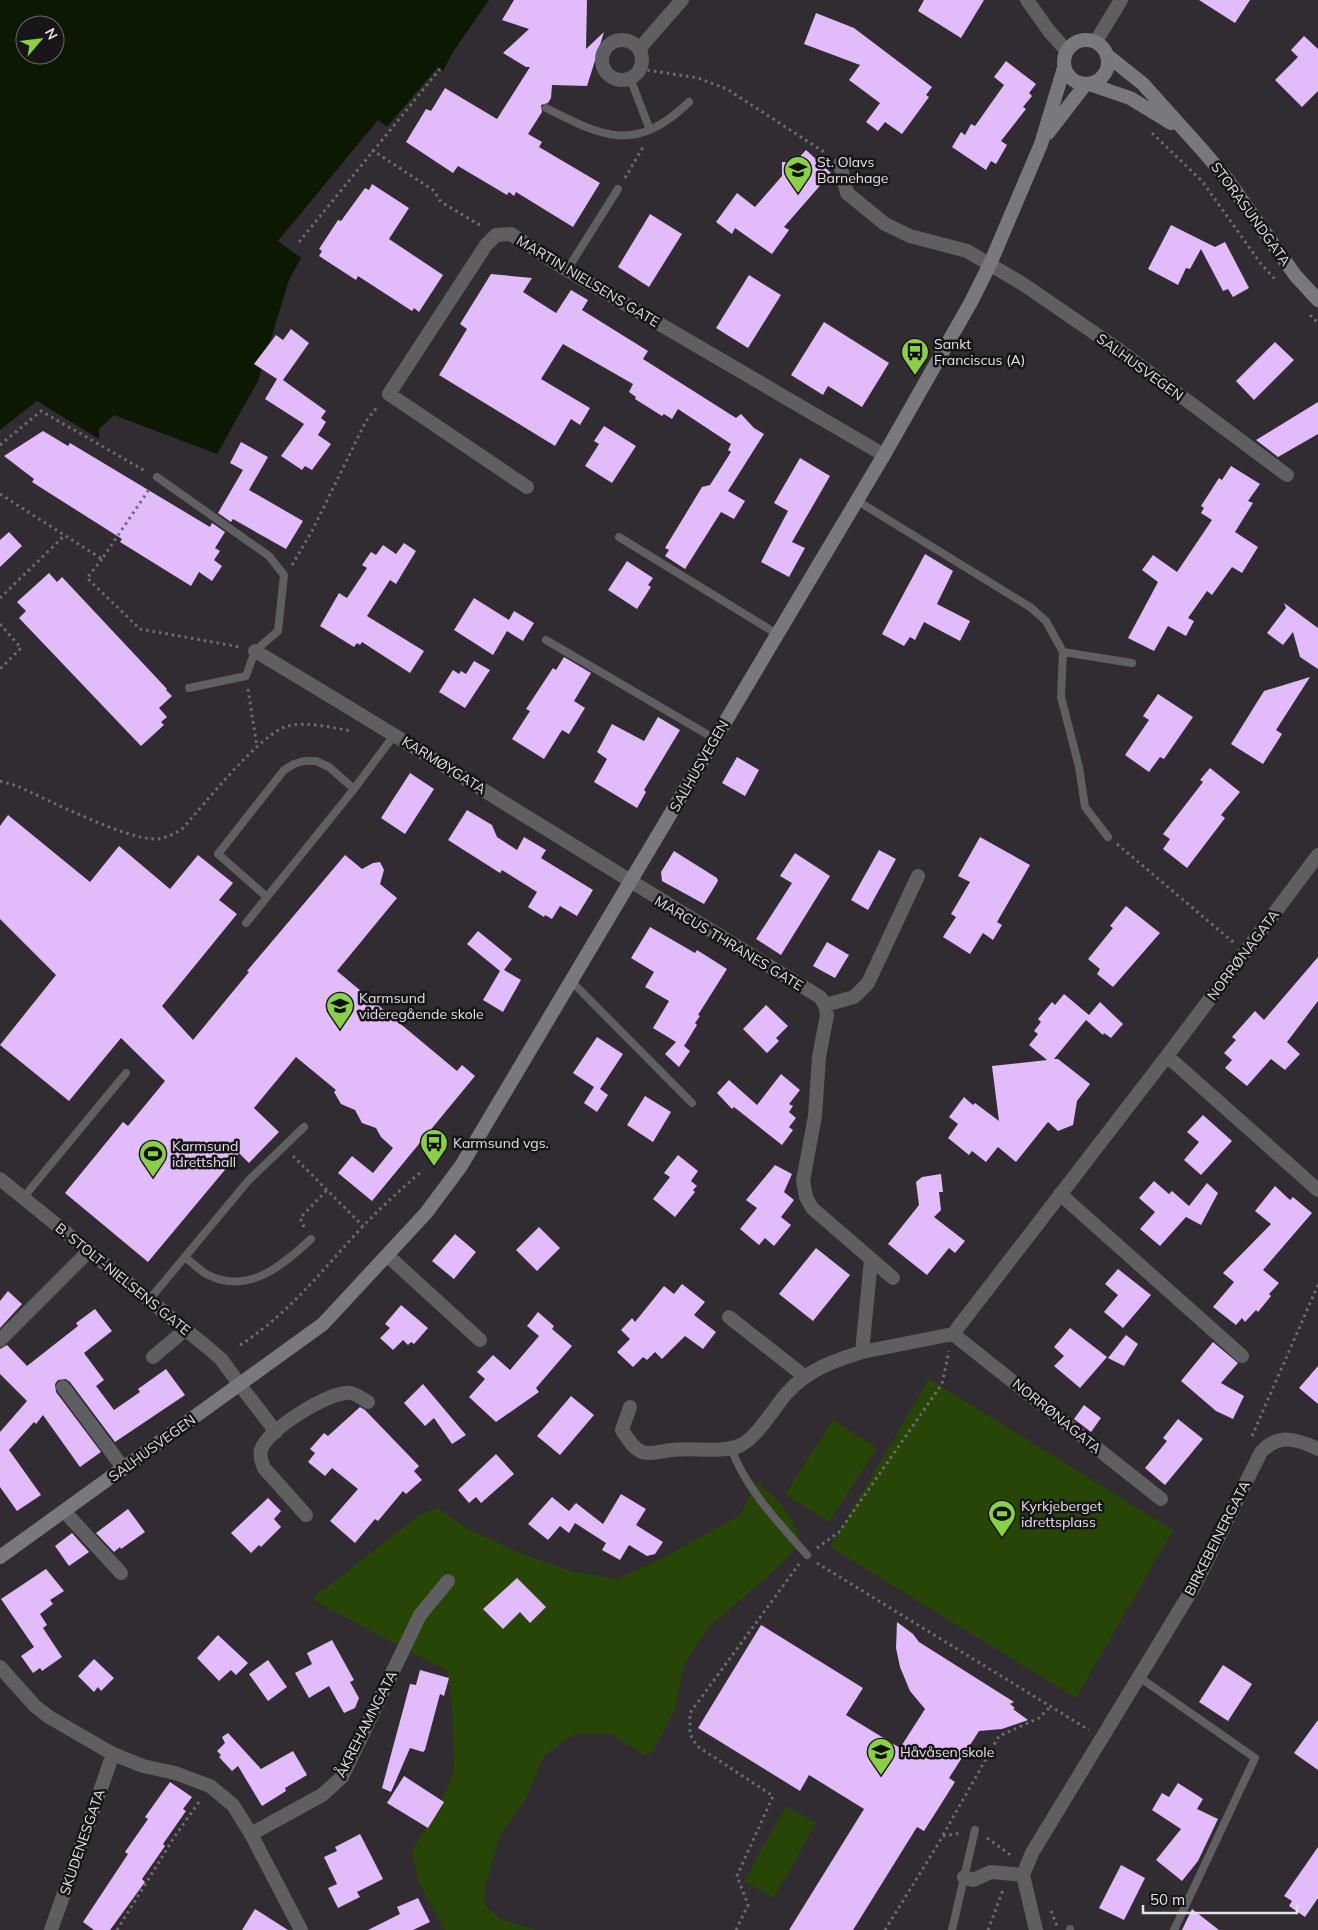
<svg xmlns="http://www.w3.org/2000/svg" width="1318" height="1930" font-family="Mulish,sans-serif">
<rect width="100%" height="100%" fill="#302c32"/>
<path fill="#284508" d="M929 1379 1173 1530 1076 1698 830 1547Z
M833 1420 877 1448 829 1522 785 1494Z
M740 1472C771 1492 790 1506 801 1543L777 1568 708 1628 684 1664 675 1709 653 1751 645 1756 611 1734H575L545 1755 525 1800 500 1836 486 1884 484 1904 500 1919 537 1930H445L418 1880 412 1850 436 1814 454 1771 452 1704 447 1671 320 1604 313 1598 421 1514 438 1508 468 1529 515 1551 570 1571 617 1579 663 1558 740 1515 750 1495Z
M786 1806 816 1823 774 1898 744 1881Z"/>
<path fill="#0c1902" fill-rule="evenodd" d="M0 0H489L453 52 443 71 438 67 387 127 378 120 278 241 301 258 289 280 258 381 217 454 114 415 99 429V439L37 401 0 430ZM25 25H55V55H25Z"/>
<path fill="#e2bbfb" d="M514 0H587L586 49 604 32 587 86 552 85 551 98 548 103 541 105 542 112 528 134 542 142 539 147 600 183 573 227 516 192 514 196 509 192 507 195 458 166 453 173 406 142 426 109 431 111 445 88 497 119 530 67H526L503 53 529 29 502 20Z
M924 0H984L961 38 918 11Z
M1199 0H1250L1235 23Z
M816 13 854 28 932 87 926 95 929 97 902 134 885 122 878 131 866 122 880 103 849 80 860 65 804 44Z
M1304 36 1318 49V91L1302 107 1275 80 1298 57 1291 50Z
M1006 61 1036 84 1029 93 1032 96 1023 107 1026 109 1001 141 1007 145 996 164 991 161 986 170 952 147 961 132 965 135 971 124 975 126 1004 85 994 77Z
M806 150 831 173 784 227 789 230 772 254 735 228 732 234 716 222 737 193 755 207 782 176V162H795Z
M372 184 409 208 389 239 443 275 419 312 414 308 412 311 358 276 356 280 319 256 322 251 319 249 338 220 341 221 365 188 369 190Z
M650 214 682 234 649 287 618 267Z
M1171 225 1215 247 1225 242 1249 288 1233 297 1228 289 1223 291 1201 249 1190 269 1186 268 1178 285 1148 269Z
M491 274 532 278 523 292 556 313 571 290 588 300 582 310 648 351 643 359 736 418 741 414 754 428 764 434 728 491 745 501 734 519 721 512 685 569 665 556 669 550 665 548 702 487 710 485 731 452 728 450 731 444 678 409 672 419 664 414 662 416 635 399 636 397 629 392 633 384 563 344 541 379 590 408 580 425 571 419 555 446 439 375 467 329 460 324Z
M749 275 781 295 748 348 716 328Z
M824 322 889 363 862 407 828 386 823 395 791 375Z
M291 329 309 343 283 380 326 411 321 418 326 422 318 435 331 444 312 470 305 466 302 470 281 456 304 424 265 399 277 379 254 364 276 335 283 340Z
M1275 342 1294 360 1254 400 1236 381Z
M1318 402V434L1278 457 1256 440Z
M604 426 636 446 612 483 585 466 599 444 594 441Z
M43 431 68 446 70 443 210 527 212 523 225 532 215 548 220 551 214 560 222 566 212 581 199 572 191 586 120 542 122 539 32 482 34 479 4 456Z
M241 442 268 457 249 490 303 521 286 549 233 519 231 522 218 513 243 470 230 463Z
M800 458 830 476 792 542 805 548 789 577 761 562 788 511 774 503Z
M1231 466 1260 484 1248 501 1253 503 1235 532 1258 547 1242 573 1232 567 1212 595 1207 591 1188 618 1194 621 1186 636 1168 626 1154 651 1128 638 1158 582 1142 570 1153 555 1177 572 1212 520 1201 513 1204 508 1201 506 1219 478 1222 480Z
M9 532 22 546 0 567V540Z
M404 543 416 551 396 584 390 580 367 616 424 651 410 673 362 642 360 645 357 643 354 647 320 626 339 593 347 598 367 568 362 565 371 552 376 555 383 545 396 554Z
M925 554 953 571 937 604 970 621 960 641 924 622 915 640 910 637 904 646 882 634Z
M627 561 653 578 648 585 651 587 637 609 608 590Z
M49 573 57 582 62 577 167 689 166 690 172 696 159 708 167 717 161 722 164 725 141 746 19 618 26 611 17 602Z
M474 598 509 620 514 611 534 623 523 641 507 631 493 655 454 630Z
M1284 603 1318 628V669L1300 657 1293 632 1283 645 1267 633 1286 608Z
M564 657 591 673 574 701 585 708 569 734 562 730 544 759 512 739 530 711 526 709 553 668 556 670Z
M474 661 490 670 465 708 439 692 453 670 459 674 461 671 466 674Z
M1310 677 1276 730 1282 734 1263 764 1231 744 1264 691Z
M1158 694 1193 717 1164 759 1160 757 1149 772 1125 755 1149 720 1143 716Z
M658 717 680 730 644 790 646 792 637 808 594 782 607 759 597 752 612 724 644 741Z
M737 757 759 770 745 796 722 783Z
M1210 768 1240 792 1221 815 1225 818 1187 868 1163 849 1170 839 1163 834 1203 782 1200 780Z
M410 773 434 789 405 834 381 818Z
M467 810 492 825 497 837 517 850 524 837 546 850 541 858 593 890 577 916 560 906 552 919 545 915 544 917 528 907 537 892 502 870 500 873 448 840Z
M8 815 90 882 119 846 170 889 198 855 233 883 219 900 237 914 162 1006 193 1040 249 972 247 971 345 855 362 869 373 863 380 862 384 870 380 884 397 898 337 971 457 1071 462 1065 475 1076 372 1201 338 1173 352 1156 373 1173 393 1148 381 1137 376 1128 362 1123 355 1110 341 1104 334 1092 336 1090 296 1057 254 1108 279 1132 249 1163 239 1153 148 1262 65 1193 123 1122 128 1126 165 1081 121 1038 69 1101 0 1045 56 975 0 919V826Z
M980 837 1030 865 997 922 1002 925 993 940 983 933 970 954 943 937 956 917 951 914 970 882 958 876Z
M879 850 896 859 868 910 851 900Z
M674 851 717 878 718 881 704 904 662 881 661 872Z
M795 853 830 876 781 955 756 939 792 883 780 876Z
M1126 906 1160 933 1113 987 1097 974 1100 969 1088 959 1113 928 1110 926Z
M650 927 695 953 697 950 727 969 698 1015 700 1016 695 1023 697 1025 684 1046 690 1051 679 1067 665 1054 676 1042 653 1028 669 1001 645 987 654 972 631 958Z
M478 931 512 959 504 970 521 980 503 1012 483 1000 500 971 467 944Z
M827 942 849 955 835 978 813 966Z
M1318 957V1001L1287 1042 1300 1054 1285 1070 1271 1059 1247 1086 1225 1068 1232 1060 1224 1053 1236 1040 1232 1037 1255 1011 1264 1020Z
M1064 994 1089 1015 1100 1002 1123 1024 1111 1038 1104 1033 1103 1035 1086 1020 1054 1059H1058L1090 1084 1077 1101 1073 1125 1058 1131 1048 1122 1016 1162 998 1147 986 1162 972 1151 969 1155 948 1138 958 1124 949 1117 964 1097 973 1105 975 1103 999 1121 992 1066 1047 1060 1029 1045 1038 1034 1034 1031 1041 1022 1038 1019 1052 1002 1055 1005Z
M766 1005 788 1026 776 1038 779 1041 767 1053 743 1029Z
M597 1037 623 1054 600 1089 608 1095 597 1112 584 1103 594 1087 573 1073Z
M781 1074 800 1090 789 1104 793 1106 789 1112 796 1118 789 1127 793 1130 782 1145 734 1107 732 1109 717 1093 729 1080 757 1105Z
M645 1096 671 1112 653 1142 627 1125Z
M1203 1115 1232 1141 1201 1175 1184 1160 1199 1142 1187 1132Z
M678 1155 698 1171 691 1181 697 1186 693 1190 695 1192 675 1217 653 1199 670 1177 664 1173Z
M775 1165 792 1174 784 1192 794 1200 781 1217 791 1225 774 1246 765 1238 759 1245 740 1229 757 1208 746 1200Z
M941 1174 943 1192H939L941 1210 934 1217 965 1241 955 1253 949 1248 927 1275 888 1244 919 1205 916 1182 922 1177Z
M1154 1181 1169 1194 1172 1191 1189 1206 1207 1183 1218 1193 1201 1225 1186 1217 1160 1246 1140 1229 1155 1212 1139 1198Z
M1275 1186 1290 1200 1293 1197 1312 1213 1263 1270 1279 1283 1269 1294 1271 1296 1258 1312 1256 1310 1245 1322 1242 1318 1236 1325 1213 1307 1234 1282 1223 1273 1271 1224 1255 1211Z
M539 1227 560 1248 537 1271 516 1250Z
M455 1234 476 1252 454 1279 432 1261Z
M816 1248 850 1275 813 1321 779 1294Z
M1118 1269 1151 1295 1123 1328 1104 1312 1118 1295 1105 1284Z
M682 1284 705 1302 694 1315 716 1332 703 1349 685 1336 662 1359 655 1352 647 1360 643 1357 633 1367 617 1352 630 1339 621 1330 632 1318 635 1322 664 1286 674 1294Z
M8 1291 22 1304 0 1328V1301Z
M401 1305 428 1328 414 1344 411 1342 408 1345 403 1340 393 1350 380 1338 390 1328 385 1324Z
M95 1309 112 1331 84 1353 104 1380 96 1386 114 1410 140 1392 138 1389 166 1369 185 1395 115 1442 70 1382 66 1379 58 1380 55 1384 56 1392 101 1452 80 1467 43 1415 36 1424 34 1422 9 1450 41 1495 17 1511 0 1487V1432L27 1401 0 1374V1349L7 1345 27 1366 78 1326 76 1323Z
M538 1312 554 1326 552 1329 572 1346 536 1388 539 1392 496 1422 469 1397 485 1379 477 1372 493 1355 510 1370 539 1336 527 1326Z
M1070 1328 1107 1357 1080 1388 1054 1366 1064 1356 1054 1347Z
M1126 1335 1138 1344 1124 1366 1108 1358Z
M1213 1342 1238 1363 1221 1383 1244 1396 1233 1419 1216 1411 1181 1381Z
M1318 1366V1404L1299 1388Z
M423 1384 466 1435 452 1444 434 1418 425 1426 404 1403Z
M571 1396 594 1415 560 1455 537 1436Z
M1084 1405 1101 1418 1091 1432 1074 1419Z
M360 1407 365 1410 419 1466 414 1471 422 1480 406 1494 403 1491 378 1521 375 1519 355 1543 330 1521 358 1489 332 1468 325 1476 308 1462 315 1453 310 1449 324 1433 328 1436Z
M1178 1419 1203 1439 1165 1485 1145 1468 1167 1441 1163 1438Z
M496 1454 514 1474 481 1503 476 1497 469 1503 458 1490Z
M621 1494 646 1509 636 1525 663 1542 655 1554 647 1556 629 1545 620 1560 602 1550 606 1543 575 1523 569 1533 560 1526 548 1540 528 1524 552 1497 569 1511 576 1503 603 1524Z
M268 1498 281 1511 274 1519 281 1527 261 1547 259 1545 251 1553 231 1533Z
M128 1509 145 1532 121 1549 120 1547 114 1552 96 1533Z
M72 1533 89 1552 69 1566 55 1546Z
M46 1569 64 1591 50 1600 53 1604 40 1614 47 1625 43 1628 62 1657 42 1671 40 1668 33 1673 21 1656 34 1647 1 1599Z
M517 1578 546 1607 530 1623 520 1612 503 1629 483 1609Z
M897 1622 913 1634 919 1642 1014 1702 1010 1704 1015 1708 1013 1709 1028 1720 1002 1729 979 1731 949 1778 955 1782 924 1831 917 1827 853 1930H789L864 1809 809 1775 800 1791 698 1728 761 1625 863 1688 846 1715 900 1748 925 1709 910 1691 900 1667 896 1648Z
M218 1635 248 1663 236 1675 231 1670 219 1681 197 1658Z
M332 1640 354 1680 350 1682 359 1698 355 1708 344 1713 329 1686 309 1698 295 1673 312 1664 307 1653Z
M94 1659 114 1678 101 1691 98 1687 94 1692 78 1676Z
M268 1660 287 1687 268 1701 249 1674Z
M1223 1665 1252 1684 1228 1721 1199 1702Z
M420 1670 449 1678 444 1696 440 1694 425 1750 423 1752 410 1748 391 1792 382 1788 410 1684 416 1685Z
M1318 1720V1770L1294 1753Z
M228 1733 261 1769 293 1751 307 1775 285 1788 286 1791 262 1806 238 1766 232 1771 219 1757 221 1755 217 1751 225 1743 222 1737Z
M404 1776 444 1802 428 1828 387 1803Z
M170 1782 192 1797 183 1809 186 1811 163 1844 165 1846 142 1879 145 1882 110 1930H94L83 1922 128 1854 125 1852 148 1819 145 1817Z
M1178 1783 1203 1799 1197 1809 1218 1819 1198 1861 1182 1881 1156 1860 1181 1829 1152 1810 1162 1793 1169 1797Z
M360 1834 383 1879 357 1892 360 1897 338 1908 328 1888 337 1884 324 1857 337 1851 335 1847Z
M1318 1847V1898L1305 1917 1289 1906 1292 1901 1284 1896Z
M1121 1865 1145 1878 1124 1920 1099 1908Z
M418 1898 430 1922 413 1930H368L400 1914 397 1907Z
M255 1909 288 1930H242Z
M1192 1909 1219 1930H1182Z"/>
<g fill="none" stroke-linecap="round" stroke-linejoin="round">
<path stroke="#6f6c71" stroke-width="3" stroke-dasharray="2.5 4" stroke-linecap="butt" d="M641 69 698 78 727 89 827 154
M1152 133 1202 181 1261 264 1275 279
M372 150 433 190 441 202 483 227
M625 178 643 147
M299 242 440 69
M1310 315 1318 323
M0 445 41 411 147 472
M0 494 102 559 150 488
M102 559 87 578 140 629 240 647
M292 565 312 531 366 421 378 406
M0 598 65 535
M0 624 21 648 0 669
M248 689 257 747
M0 781 17 786C49 800 126 840 157 839 166 838 174 834 182 829 203 806 261 732 288 726 308 721 332 728 352 731
M1117 844 1233 942
M293 1156 363 1226
M304 1227 300 1218 327 1190
M240 1345C290 1313 324 1268 364 1225 383 1206 402 1188 423 1170
M1252 1436 1318 1285
M817 1548 839 1532 942 1384 949 1351
M817 1563 1089 1730
M943 1835 999 1736 1039 1718 1051 1706
M987 1838 1012 1856
M1051 1911 1057 1926
M117 1930 175 1836 201 1799
M736 1930 748 1905 737 1876 773 1796 697 1746 690 1734V1713L799 1564
M885 1930 943 1836 961 1833
M988 1930 1003 1890"/>
<path stroke="#5f5e61" stroke-width="8" d="M630 78 650 130
M546 108C605 138 636 153 689 102
M567 270 618 189
M157 477 269 556 284 575 278 631 255 651 246 676 189 688
M856 500 1030 607 1046 621 1063 652 1061 697 1079 767 1085 807 1108 837
M619 537 777 634
M546 640 715 739
M1063 652 1132 663
M267 897 218 854 284 770 294 764 304 761H316L329 767 354 789
M246 923 354 789 395 734
M572 982 692 1103
M23 1198 126 1073
M186 1258C193 1263 200 1271 208 1275 249 1295 283 1265 311 1239
M149 1300 248 1181 304 1127
M731 1448C745 1488 779 1523 807 1555
M1139 1677 1255 1758 1174 1930
M1070 1929V1930
M952 1930 975 1830"/>
<path stroke="#5f5e61" stroke-width="14" d="M1027 0 1049 31 1066 50
M602 60a20 20 0 1 1 40 0a20 20 0 1 1-40 0Z
M639 49 682 0
M840 164 847 193 885 224 910 236 967 251 1023 284 1119 350 1287 475
M527 487 389 394 486 245 496 235 511 234 567 270 884 455
M255 651C445 764 631 883 820 997L825 1005 827 1015 819 1057 815 1116 803 1181 806 1197 812 1208 893 1278
M825 1005 854 997 868 983 918 876
M1167 1056 1318 1190
M1060 1194 1242 1356
M388 1256 480 1340
M871 1260 862 1352 953 1334 1161 1499
M729 1317 804 1376
M953 1334 1167 1056 1318 855
M0 1340 89 1251
M153 1357 185 1330
M240 1385 276 1432
M63 1387 124 1469
M630 1407 622 1430C627 1438 633 1448 642 1452 652 1455 662 1451 672 1450 694 1447 721 1454 741 1445 757 1437 774 1408 786 1394 807 1370 833 1361 862 1352
M64 1511 121 1573
M306 1515 264 1468C262 1462 259 1457 261 1450 266 1430 331 1390 351 1393 356 1394 363 1399 368 1402
M0 1667 35 1706 49 1717 113 1754 143 1766 175 1773 210 1786 233 1805 251 1834 301 1930
M251 1834 322 1795 342 1777 420 1615 448 1581
M964 1877 973 1880 991 1872 1023 1875
M51 1930 113 1754
M1036 1930 1023 1875 1032 1853 1196 1583 1261 1452C1279 1433 1297 1439 1318 1449"/>
<path stroke="#5f5e61" stroke-width="14" d="M1096 41 1121 0
M0 1179 207 1347 221 1359 240 1385"/>
<path stroke="#7b787d" stroke-width="14" d="M1064 62a22 22 0 1 1 44 0a22 22 0 1 1-44 0Z
M1108 56 1143 84 1204 152 1227 179 1295 275 1318 300
M1089 84 1130 98 1171 123
M1048 133 1085 85
M0 1557 323 1324 426 1213 461 1166 884 455 971 302 990 264 1041 144 1064 68"/>
</g>
<defs>
<symbol id="school-pin" viewBox="-11 -11 22 30"><path d="M0 17L-7.5 6A9.5 9.5 0 1 1 7.5 6Z" fill="#89cf48" stroke="#171518"/><path d="M0-5L7-2L0 1L-7-2ZM-4 1L0 2.5L4 1V4Q0 6-4 4Z" fill="#111"/></symbol>
<symbol id="bus-pin" viewBox="-11 -11 22 30"><path d="M0 17L-7.5 6A9.5 9.5 0 1 1 7.5 6Z" fill="#89cf48" stroke="#171518"/><path d="M-5-6H5V4H4V6H2V4H-2V6H-4V4H-5ZM-3.5-4V0h7V-4ZM-3.5 1.2v1.5H-2V1.2ZM2 1.2v1.5H3.5V1.2Z" fill="#111"/></symbol>
<symbol id="stadium-pin" viewBox="-11 -11 22 30"><path d="M0 17L-7.5 6A9.5 9.5 0 1 1 7.5 6Z" fill="#89cf48" stroke="#171518"/><path d="M0-5a6.5 5 0 1 0 0 10a6.5 5 0 1 0 0-10ZM-3.5-1.8h7v3.6h-7Z" fill="#111"/></symbol>
</defs>
<g fill-rule="evenodd">
<use href="#school-pin" x="782" y="154" width="32" height="43"/>
<use href="#bus-pin" x="899" y="336" width="32" height="43"/>
<use href="#school-pin" x="324" y="990" width="32" height="43"/>
<use href="#bus-pin" x="418" y="1127" width="32" height="43"/>
<use href="#stadium-pin" x="137" y="1138" width="32" height="43"/>
<use href="#stadium-pin" x="986" y="1498" width="32" height="43"/>
<use href="#school-pin" x="865" y="1736" width="32" height="43"/>
</g>
<g text-anchor="middle" stroke-width="5" stroke-linejoin="round" paint-order="stroke">
<g font-size="14" fill="#e4e1e5" stroke="#171518" text-anchor="start">
<text x="817" y="167">St. Olavs<tspan x="817" dy="16">Barnehage</tspan></text>
<text x="934" y="349">Sankt<tspan x="934" dy="16">Franciscus (A)</tspan></text>
<text x="359" y="1003">Karmsund<tspan x="359" dy="16">videregående skole</tspan></text>
<text x="453" y="1148">Karmsund vgs.</text>
<text x="172" y="1151">Karmsund<tspan x="172" dy="16">idrettshall</tspan></text>
<text x="1021" y="1511">Kyrkjeberget<tspan x="1021" dy="16">idrettsplass</tspan></text>
<text x="900" y="1757">Håvåsen skole</text>
</g>
<g font-size="14" fill="#e4e1e5" stroke="#171518">
<text transform="translate(1251 214) rotate(54)" y="5">STORASUNDGATA</text>
<text transform="translate(588 281) rotate(31)" y="5">MARTIN NIELSENS GATE</text>
<text transform="translate(1140 367) rotate(36)" y="5">SALHUSVEGEN</text>
<text transform="translate(444 765) rotate(32)" y="5">KARMØYGATA</text>
<text transform="translate(699 766) rotate(-60)" y="5">SALHUSVEGEN</text>
<text transform="translate(729 943) rotate(31)" y="5">MARCUS THRANES GATE</text>
<text transform="translate(1243 955) rotate(-53)" y="5">NORRØNAGATA</text>
<text transform="translate(123 1279) rotate(39)" y="5">B. STOLT-NIELSENS GATE</text>
<text transform="translate(1057 1416) rotate(39)" y="5">NORRØNAGATA</text>
<text transform="translate(152 1448) rotate(-36)" y="5">SALHUSVEGEN</text>
<text transform="translate(1217 1538) rotate(-63)" y="5">BIRKEBEINERGATA</text>
<text transform="translate(366 1724) rotate(-63)" y="5">ÅKREHAMNGATA</text>
<text transform="translate(82 1842) rotate(-71)" y="5">SKUDENESGATA</text>
</g>
</g>
<g transform="translate(40 40) rotate(62)"><circle r="24" fill="#171518" stroke="#69676a"/>
<path d="M0-4L9 19L0 12L-9 19Z" fill="#89cf48"/>
<text y="-8" font-size="14" font-weight="bold" text-anchor="middle" fill="#e4e1e5">N</text>
</g>
<path d="M1143 1905v8h154v-8" fill="none" stroke="#e4e1e5" stroke-width="2.5"/>
<text x="1150" y="1905" font-size="15" fill="#e4e1e5" stroke="#171518" stroke-width="4" paint-order="stroke">50 m</text>
</svg>
